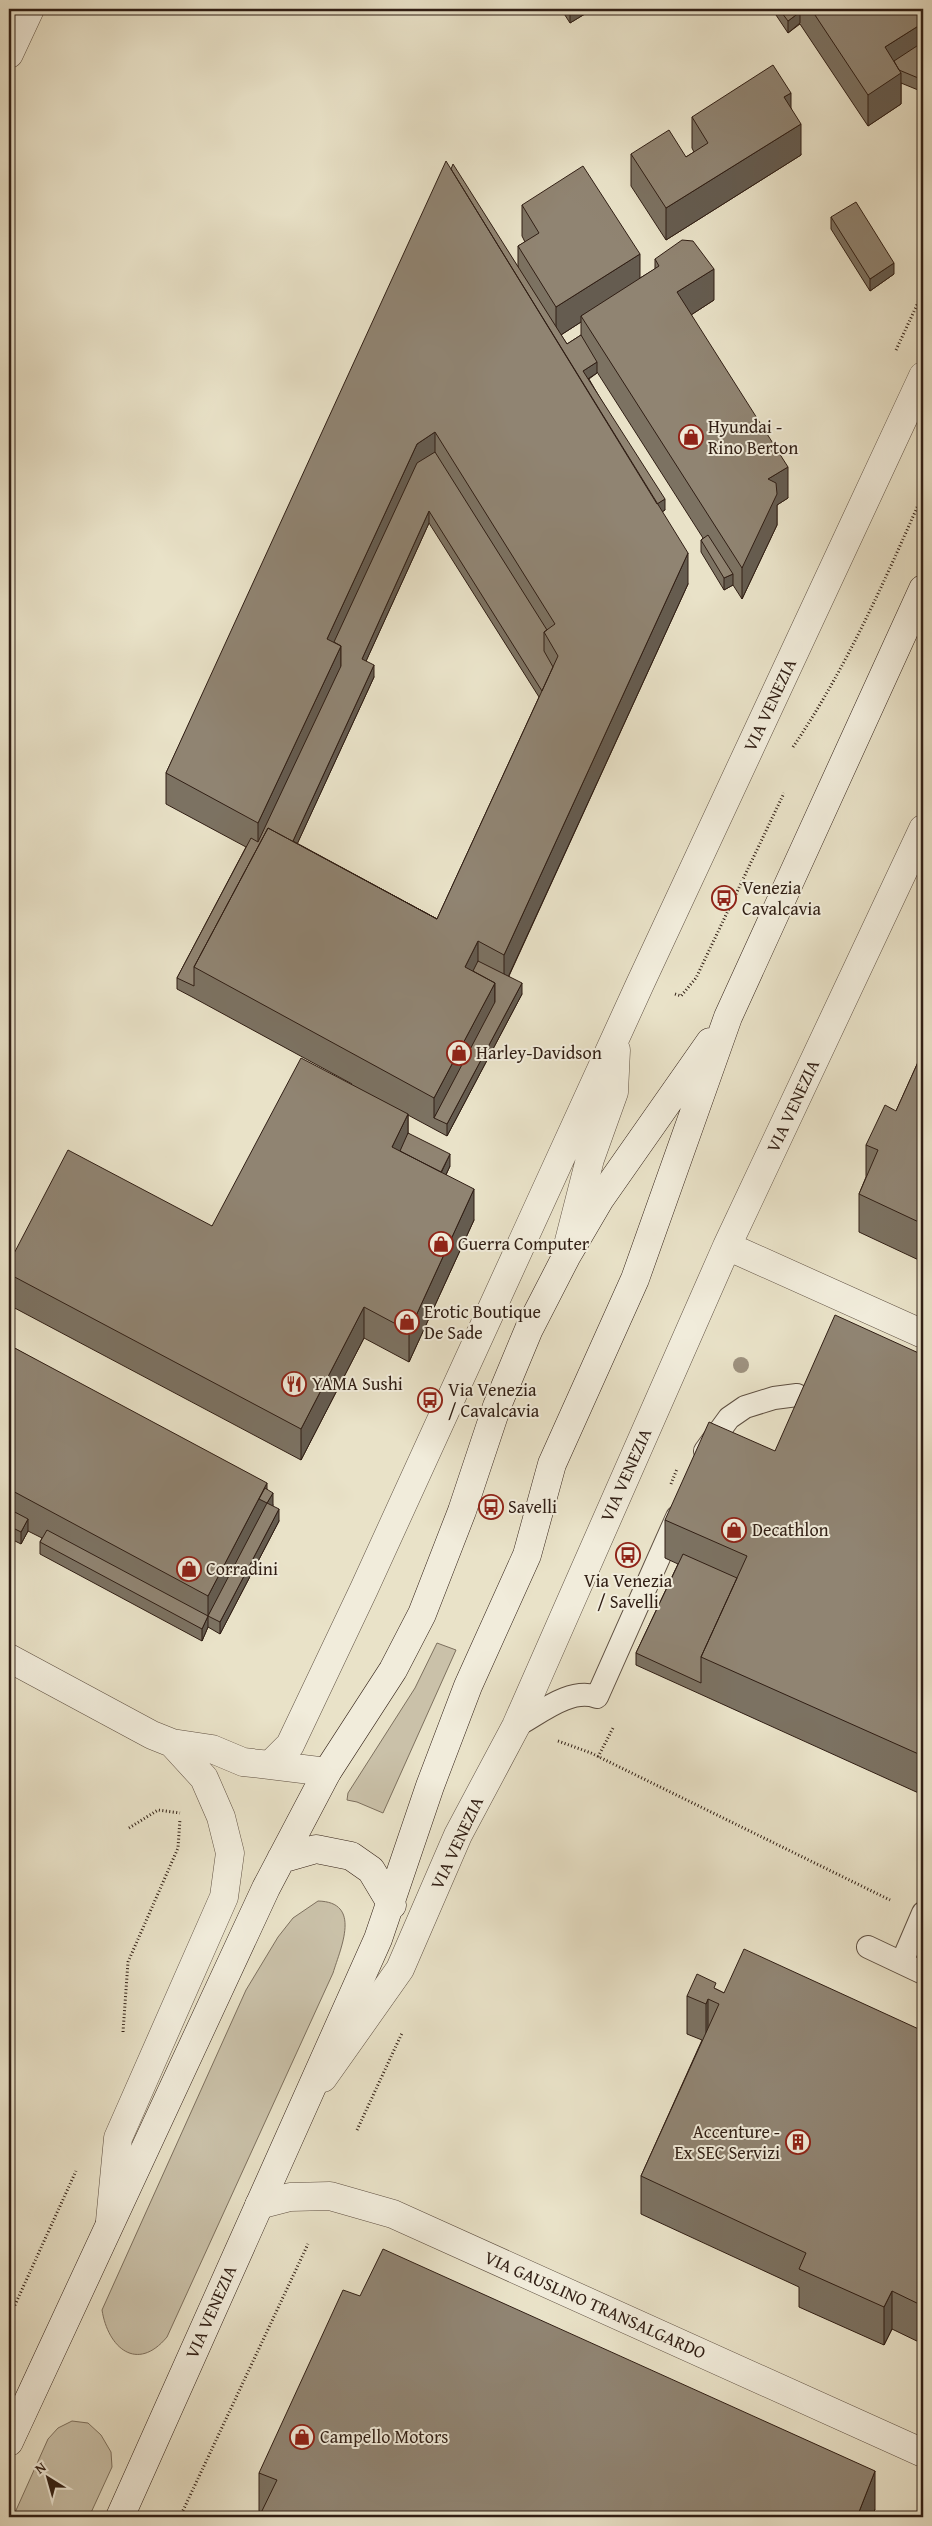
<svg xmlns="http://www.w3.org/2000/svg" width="932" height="2526" font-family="'Gentium Book Plus',serif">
<rect width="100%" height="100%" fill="#e9e2c8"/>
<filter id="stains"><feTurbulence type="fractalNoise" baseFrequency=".004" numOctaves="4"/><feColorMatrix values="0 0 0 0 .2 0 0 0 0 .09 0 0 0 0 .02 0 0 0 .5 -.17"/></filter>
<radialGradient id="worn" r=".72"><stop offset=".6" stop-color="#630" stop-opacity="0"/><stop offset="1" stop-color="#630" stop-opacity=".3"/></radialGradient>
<path fill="#cac1a9" stroke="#7d705e" d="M437 1643 456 1650 383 1813 357 1802 347 1800 348 1793 415 1688Z
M318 1901C362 1902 341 1947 333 1973L167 2337C137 2373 108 2348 102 2310L246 1990 278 1937 293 1918Z
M72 2421 88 2423 101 2435 111 2452 112 2467 89 2517H13L48 2439 58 2428Z"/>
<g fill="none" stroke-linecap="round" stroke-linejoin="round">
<defs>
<path id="service" d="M705 1451 729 1418 745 1407 774 1398 797 1395 813 1403
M516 1726C539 1714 570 1687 597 1697L677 1517
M868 1947 923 1973
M902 1962 923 1913"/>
<path id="minor" d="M9 54 30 9
M568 1245 590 1159 614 1092 616 1050
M727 1246 923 1334
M9 1658 152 1735 172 1743 212 1749 243 1762 270 1765 290 1745 364 1589 640 984 923 376
M270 1765 327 1772
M323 2078 400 1969 458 1835 516 1726 727 1246 923 829
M259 2205 290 2197 330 2196 393 2214 923 2453
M110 2221 118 2138 224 1897 230 1853 221 1817 204 1778 172 1743"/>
<path id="secondary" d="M281 1859 316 1849 351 1856 371 1870 392 1905
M9 2442 266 1888 327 1772 393 1670 422 1614 462 1511 497 1406 529 1329 566 1257 600 1199 710 1042
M120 2517 378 1939 430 1786 468 1686 527 1555 552 1464 635 1279 728 1017 923 589"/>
</defs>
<use href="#service" stroke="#5e4f41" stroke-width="24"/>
<use href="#minor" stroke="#5e4f41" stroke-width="29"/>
<use href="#secondary" stroke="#301e14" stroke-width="29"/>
<path stroke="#301e14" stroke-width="3" stroke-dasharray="1 2.5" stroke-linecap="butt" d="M896 350 923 292
M793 747C846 669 885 580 923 494
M675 994 681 996 696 978 784 793
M671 1484 677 1469
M558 1741 591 1753 890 1900
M598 1757 613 1728
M129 1828 158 1810 180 1813
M123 2032 128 1962 178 1848 180 1819
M357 2130 402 2033
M9 2318 76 2171
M180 2517 308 2244"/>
<use href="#service" stroke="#f1ecdb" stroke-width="22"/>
<use href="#minor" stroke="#f1ecdb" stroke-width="28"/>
<use href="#secondary" stroke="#f1ecdb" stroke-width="28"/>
</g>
<circle fill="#9d917e" cx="741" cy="1365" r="8"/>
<path fill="#7c7262" stroke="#301e14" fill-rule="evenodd" d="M561 9H593L570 23Z
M772 9H923V92L901 83V104L868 126 800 24 788 33Z
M791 108 801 155 666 240 631 186V154L686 157 694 152 692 148V117Z
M451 169 518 267V246L525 242 522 236V205L640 278 655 269V259L714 300 691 315 788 498 777 505V525L742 599 733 585 724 590 701 552V540L703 538 597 372V373L589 379 665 510 662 512 688 584 509 976 522 994 447 1136 408 1115V1133L450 1166 446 1175 474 1220 409 1362 364 1338 301 1460 9 1305V1263L212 1226 352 1084 194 998 177 989V978L246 847 166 804V773ZM581 322V335L567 344 561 335ZM429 523 539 697 437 919 297 844 374 677 366 661Z
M831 217 894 274 870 291 831 229Z
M923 1051V1262L859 1232V1194L866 1177V1145L896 1111Z
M9 1345 267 1490 273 1505V1506L279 1521 220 1634 208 1627 202 1641 40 1554V1542L42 1538 28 1531 21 1544 9 1538Z
M923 1355V1795L636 1665V1653L678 1564 665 1558V1520L775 1451Z
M716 1989 724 1993 923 2031V2381V2344L892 2329 884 2345 799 2307V2287L641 2214V2176L702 2040 687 2034V1996Z
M259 2473 875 2509 872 2517H259L262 2512 259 2511Z"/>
<path fill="#655c50" stroke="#301e14" d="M570 9H593L570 23Z
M800 12V23L788 33V21Z
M923 23V54L898 70 901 73V104L868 126V95L885 47Z
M791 93V125L784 97Z
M801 124V155L666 240V208Z
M640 254V285L581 316V322L556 338V307Z
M894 263V274L870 291V279Z
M714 269V300L677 324V292Z
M597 362V373L583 382V371Z
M435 432V463L331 660 327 639 417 444Z
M788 467V498L777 505V525L742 599V568L768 479Z
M665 499V510L649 520V508Z
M429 511V523L362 670V659Z
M688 553V584L504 986V955Z
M733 574V585L724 590V578Z
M341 646V677L258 854V823Z
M374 665V677L293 853V841Z
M478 941V973L470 989 465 967Z
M495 983V1014L434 1118V1098Z
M522 983V994L447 1136V1124Z
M408 1114V1145L397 1169 392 1147Z
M450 1154V1166L434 1200V1188Z
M474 1189V1220L409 1362V1331Z
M364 1307V1338L301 1460V1429Z
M267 1483V1503L273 1493V1505L208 1616V1596Z
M279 1509V1521L220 1634V1622Z
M28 1519V1531L21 1544V1532Z
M208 1616V1627L202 1641V1629Z
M708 1999V2037L706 2042V2004Z
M892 2291V2329L884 2345V2307Z
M875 2471V2509L872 2517H857Z"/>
<path fill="#908472" stroke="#301e14" d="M779 9H798L800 12 788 21Z
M811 9H923V23L885 47 901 73 868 95Z
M923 42V80L899 70 894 61Z
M773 65 791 93 784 97 801 124 666 208 631 154 669 130 686 157 708 143 692 117Z
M446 161 688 553 504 955 478 941 465 967 495 983 434 1098 194 967 268 828 437 919 558 656 544 632 555 624 435 432 417 444 327 639 341 646 258 823 166 773Z
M453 164 567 344 581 335 597 362 583 371 665 499 657 504 451 169Z
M583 166 640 254 556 307 518 246 539 233 522 205Z
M856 202 894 263 870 279 831 217Z
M682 240 693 241 714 269 677 292 788 467 768 479 776 483 777 494 742 568 581 316 659 266 655 259Z
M435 452 547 630 544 632V651L553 667 542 691 429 511 362 659 374 665 293 841 437 919 268 828 194 967V986L177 978 251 838 258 842 341 666V646L334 642 417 463Z
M708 535 733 574 724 578 701 540Z
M478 961 522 983 447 1124 434 1118 495 1002V983L473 971Z
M923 1051V1224L859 1194 878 1150 866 1145 885 1105 896 1111Z
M301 1058 408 1114 392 1147 474 1189 409 1331 364 1307 301 1429 9 1274V1263L68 1150 212 1226Z
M408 1133 450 1154 441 1172 400 1151Z
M835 1315 923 1355V1756L701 1657 747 1556 665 1520 709 1422 775 1451Z
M9 1345 267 1483 208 1596 9 1489Z
M265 1488 273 1493 267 1503 279 1509 220 1622 208 1616 267 1503 259 1499Z
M9 1509 28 1519 21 1532 9 1526Z
M47 1530 208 1616 202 1629 40 1542Z
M683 1554 737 1578 701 1657V1683L636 1653Z
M744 1949 923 2031V2306L892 2291 884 2307 799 2269 806 2253 641 2176 719 2004 708 1999 706 2004 687 1996 697 1974 716 1983 714 1988 724 1993Z
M383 2249 875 2471 857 2517H259L277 2480 259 2473 343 2290 360 2296Z"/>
<defs>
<symbol id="shop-ring" viewBox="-11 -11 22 22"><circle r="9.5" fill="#f1ecdb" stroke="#8f2418" stroke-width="1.5"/><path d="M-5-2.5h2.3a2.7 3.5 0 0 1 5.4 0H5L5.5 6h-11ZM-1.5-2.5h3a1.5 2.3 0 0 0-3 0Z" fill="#8f2418"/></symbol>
<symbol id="bus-ring" viewBox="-11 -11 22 22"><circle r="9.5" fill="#f1ecdb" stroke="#8f2418" stroke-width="1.5"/><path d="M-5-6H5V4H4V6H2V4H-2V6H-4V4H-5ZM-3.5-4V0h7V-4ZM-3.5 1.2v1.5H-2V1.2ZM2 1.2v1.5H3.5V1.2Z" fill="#8f2418"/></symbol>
<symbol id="restaurant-ring" viewBox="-11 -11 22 22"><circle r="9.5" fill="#f1ecdb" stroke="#8f2418" stroke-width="1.5"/><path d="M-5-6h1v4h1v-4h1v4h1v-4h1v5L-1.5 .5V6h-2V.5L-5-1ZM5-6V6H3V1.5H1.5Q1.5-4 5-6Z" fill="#8f2418"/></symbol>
<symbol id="building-ring" viewBox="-11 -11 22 22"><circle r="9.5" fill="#f1ecdb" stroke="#8f2418" stroke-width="1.5"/><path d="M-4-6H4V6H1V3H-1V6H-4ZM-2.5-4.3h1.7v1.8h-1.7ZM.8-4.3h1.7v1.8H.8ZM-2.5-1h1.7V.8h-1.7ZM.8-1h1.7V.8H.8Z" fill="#8f2418"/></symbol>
</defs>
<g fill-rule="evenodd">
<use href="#shop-ring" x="677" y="423" width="28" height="28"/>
<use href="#bus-ring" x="710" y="884" width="28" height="28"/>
<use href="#shop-ring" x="445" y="1039" width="28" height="28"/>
<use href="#shop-ring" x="427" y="1230" width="28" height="28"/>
<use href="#shop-ring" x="393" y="1308" width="28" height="28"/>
<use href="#restaurant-ring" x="280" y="1370" width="28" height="28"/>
<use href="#bus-ring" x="416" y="1386" width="28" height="28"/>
<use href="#bus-ring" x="477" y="1493" width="28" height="28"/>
<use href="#shop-ring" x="720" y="1516" width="28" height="28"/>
<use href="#bus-ring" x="614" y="1541" width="28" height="28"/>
<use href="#shop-ring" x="175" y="1555" width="28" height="28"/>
<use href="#building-ring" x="784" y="2128" width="28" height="28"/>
<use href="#shop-ring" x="288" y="2423" width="28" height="28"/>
</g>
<g text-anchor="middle" stroke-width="4" stroke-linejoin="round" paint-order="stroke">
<g font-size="18" fill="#301e14" stroke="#f1ecdb" text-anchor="start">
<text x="708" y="433">Hyundai -<tspan x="708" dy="21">Rino Berton</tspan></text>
<text x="742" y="894">Venezia<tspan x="742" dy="21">Cavalcavia</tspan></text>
<text x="476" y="1059">Harley-Davidson</text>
<text x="458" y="1250">Guerra Computer</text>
<text x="424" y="1318">Erotic Boutique<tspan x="424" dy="21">De Sade</tspan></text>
<text x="312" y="1390">YAMA Sushi</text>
<text x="448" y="1396">Via Venezia<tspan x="448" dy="21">/ Cavalcavia</tspan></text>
<text x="508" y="1513">Savelli</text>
<text x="752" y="1536">Decathlon</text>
<text x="206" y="1575">Corradini</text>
<text x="628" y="1587" text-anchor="middle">Via Venezia<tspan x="628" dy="21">/ Savelli</tspan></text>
<text x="780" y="2138" text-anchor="end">Accenture -<tspan x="780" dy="21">Ex SEC Servizi</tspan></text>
<text x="320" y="2443">Campello Motors</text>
</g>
<g font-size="18" fill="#301e14" stroke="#f1ecdb">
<text transform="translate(770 705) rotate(-65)" y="6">VIA VENEZIA</text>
<text transform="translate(793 1106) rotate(-65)" y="6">VIA VENEZIA</text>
<text transform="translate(626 1475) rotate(-66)" y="6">VIA VENEZIA</text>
<text transform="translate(457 1843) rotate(-65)" y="6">VIA VENEZIA</text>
<text transform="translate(595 2305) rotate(24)" y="6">VIA GAUSLINO TRANSALGARDO</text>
<text transform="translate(211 2312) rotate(-66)" y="6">VIA VENEZIA</text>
</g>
</g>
<rect width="932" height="2526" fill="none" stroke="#e9e2c8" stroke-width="30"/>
<rect x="10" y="10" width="912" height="2506" fill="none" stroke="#301e14" stroke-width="2.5"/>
<rect x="15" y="15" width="902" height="2496" fill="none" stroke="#301e14"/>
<g transform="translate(48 2478) rotate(323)" stroke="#f1ecdb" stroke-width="4" paint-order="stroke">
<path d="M0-4L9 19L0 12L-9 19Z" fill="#301e14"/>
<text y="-8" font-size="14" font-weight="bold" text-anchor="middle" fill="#301e14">N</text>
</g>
<rect width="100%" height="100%" filter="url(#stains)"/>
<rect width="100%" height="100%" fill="url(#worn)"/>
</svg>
